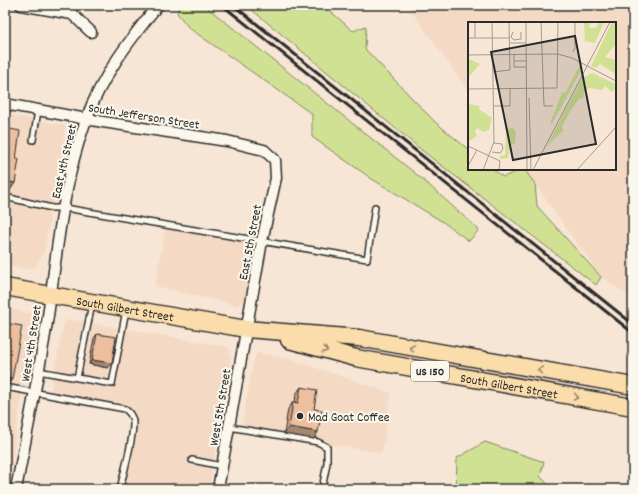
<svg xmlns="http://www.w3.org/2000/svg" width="638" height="494" font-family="Dekko,sans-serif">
<rect width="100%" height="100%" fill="#f7e6d5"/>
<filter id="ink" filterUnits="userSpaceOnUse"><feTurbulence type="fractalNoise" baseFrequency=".025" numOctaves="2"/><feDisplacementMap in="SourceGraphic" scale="8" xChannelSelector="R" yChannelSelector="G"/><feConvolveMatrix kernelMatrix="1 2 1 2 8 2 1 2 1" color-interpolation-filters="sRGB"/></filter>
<g filter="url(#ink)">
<path fill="#f4dac4" d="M407 5H633V298L601 277 524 169H615V23H469V92Z
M5 114 66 126 44 253 35 267 29 269 5 266Z
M166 225 254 239 246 296 238 306 155 286Z
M5 308 31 313 33 322 10 474 5 476Z
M68 319 229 347 231 357 209 489H120L133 420 124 409 50 396 63 326Z
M257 353 290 359 391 393 382 453 241 429 253 363Z"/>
<path fill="#d1e194" stroke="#7e8660" d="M181 5H204L421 178 479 230 469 241 443 222 372 179 312 137V114L189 28 177 13Z
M246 5H327L329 10 353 31 366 26 365 49 434 121 469 150V169H493L503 177 524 169 535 184 537 206 601 277 596 285 424 152Z
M485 442 544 462 540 476 552 489H456L457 458Z"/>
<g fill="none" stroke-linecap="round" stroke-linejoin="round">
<defs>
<path id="lane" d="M33 140 38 111
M5 197 52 208H65L367 259 375 207
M38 371 112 384 126 310
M77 378 92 304
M5 387 125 409C129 412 132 415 133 421 134 438 124 471 120 489
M229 427 318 442 327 447V463L322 489
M192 460 222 466"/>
<path id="street" d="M21 5 72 14 91 32
M5 104 103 122 227 141 264 150 275 160 276 178 262 241 218 489
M16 489C27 432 39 374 48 316 57 251 63 182 86 120 101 77 129 41 158 5"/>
<g id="primary">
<path id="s1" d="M5 287 246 329 359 338 633 386"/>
<path id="s2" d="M289 340 356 358 633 407"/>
</g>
</defs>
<use href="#lane" stroke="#2b2b2b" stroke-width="8"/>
<use href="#street" stroke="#2b2b2b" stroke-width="13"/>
<use href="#primary" stroke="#2b2b2b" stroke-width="19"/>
<use href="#lane" stroke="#fbf7ec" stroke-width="5"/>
<use href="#street" stroke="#fbf7ec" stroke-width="10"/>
<use href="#primary" stroke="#faddab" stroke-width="16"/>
<path stroke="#2b2b2b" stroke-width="3" d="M222 5 633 333
M233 5 633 324"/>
</g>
<path fill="#cda488" stroke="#2b2b2b" d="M97 334 112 363 108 368 89 364 94 338Z
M301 387 314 409V439L284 434 288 409 293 402H295L296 394Z"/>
<path fill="#a7866f" stroke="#2b2b2b" d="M5 181 15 183 9 192 5 191Z
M92 360 112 363 108 368 89 364Z
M5 378 12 379 7 386H5Z
M289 427 318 432 314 439 284 434Z"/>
<path fill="#eebf9e" stroke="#2b2b2b" d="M5 128 20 131 16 159H19L15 183 5 181Z
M5 323 22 326 12 379 5 378Z
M97 334 116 337 112 363 92 360Z
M301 387 317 390 314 409 322 410 318 432 289 427 293 402 298 403Z"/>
<defs><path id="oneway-chevron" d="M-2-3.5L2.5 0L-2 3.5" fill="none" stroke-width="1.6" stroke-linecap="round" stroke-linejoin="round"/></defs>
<g stroke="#92846b">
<use href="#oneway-chevron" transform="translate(412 348) rotate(-170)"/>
<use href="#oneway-chevron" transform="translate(325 350) rotate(15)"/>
<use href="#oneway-chevron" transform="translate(540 370) rotate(-170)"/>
<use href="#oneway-chevron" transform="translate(576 397) rotate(10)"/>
</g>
</g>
<circle fill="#2b2b2b" stroke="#fbf7ec" stroke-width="1.5" cx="300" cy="416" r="4"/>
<g text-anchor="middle" stroke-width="4" stroke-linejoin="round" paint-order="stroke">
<rect fill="#fbf7ec" stroke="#696865" stroke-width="1" x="411" y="361" width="38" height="20" rx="3"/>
<g font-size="12" font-weight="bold" fill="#2b2b2b">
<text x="430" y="375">US 150</text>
</g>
<g font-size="13" fill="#2b2b2b" stroke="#fbf7ec">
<text transform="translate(144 115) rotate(9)" y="5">South Jefferson Street</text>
<text transform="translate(63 161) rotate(-77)" y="5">East 4th Street</text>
<text transform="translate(249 242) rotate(-79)" y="5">East 5th Street</text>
<text dy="5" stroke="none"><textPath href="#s1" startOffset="122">South Gilbert Street</textPath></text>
<text transform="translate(30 343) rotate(-81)" y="5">West 4th Street</text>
<text dy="5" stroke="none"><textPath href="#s2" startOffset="225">South Gilbert Street</textPath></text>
<text transform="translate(219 407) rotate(-80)" y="5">West 5th Street</text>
</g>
<g font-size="13" fill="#2b2b2b" stroke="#fbf7ec" text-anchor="start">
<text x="308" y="421">Mad Goat Coffee</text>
</g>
</g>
<g transform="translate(468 22)">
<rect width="148" height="148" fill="#f7e6d5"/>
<path d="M116 0H121L122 6H128L131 0H136L127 21 117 19ZM144 0H148V22L137 35 148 38V52L132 42 128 46 123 44ZM1 37 12 42 0 56V38ZM111 44 115 45 84 102 82 101 94 71 98 70ZM124 51 148 62V66L144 70 137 64 134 68 121 66 116 70 115 76 111 77 101 91 94 105 96 108 79 124 114 56ZM0 82 11 84 12 88 24 96 21 108 16 110 9 106 7 109 9 114 0 120ZM45 106 48 110 47 121 43 123 40 136 32 137V134L37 133 38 107Z" fill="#d1e194"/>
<path fill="none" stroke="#a59b91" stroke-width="1" d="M58 0 59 148M73 0 76 84H85M45 10 43 15 46 18 53 17V10M0 16H41M7 16V0M42 21H58M105 30 107 26V0M46 32V45H58M0 33 90 32 104 36 148 59M46 39H59M25 50 42 48 41 0M0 67 89 66 90 0M61 76 63 148M25 84H42V66M0 124 32 139 31 148M24 130 32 131 35 127 34 122 26 121M0 144 9 128M15 148 26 120 24 0M65 148 142 0M109 148 148 105"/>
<path fill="#2b2b2b" fill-opacity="0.15" stroke="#2b2b2b" stroke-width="2" d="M107 14 128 122 45 138 23 30Z"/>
<rect width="148" height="148" fill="none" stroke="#2b2b2b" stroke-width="2"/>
</g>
<rect width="638" height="494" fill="none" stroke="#fbf7ec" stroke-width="20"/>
<rect x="10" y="10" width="618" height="474" fill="none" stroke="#2b2b2b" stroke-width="1.5" filter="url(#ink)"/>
</svg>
